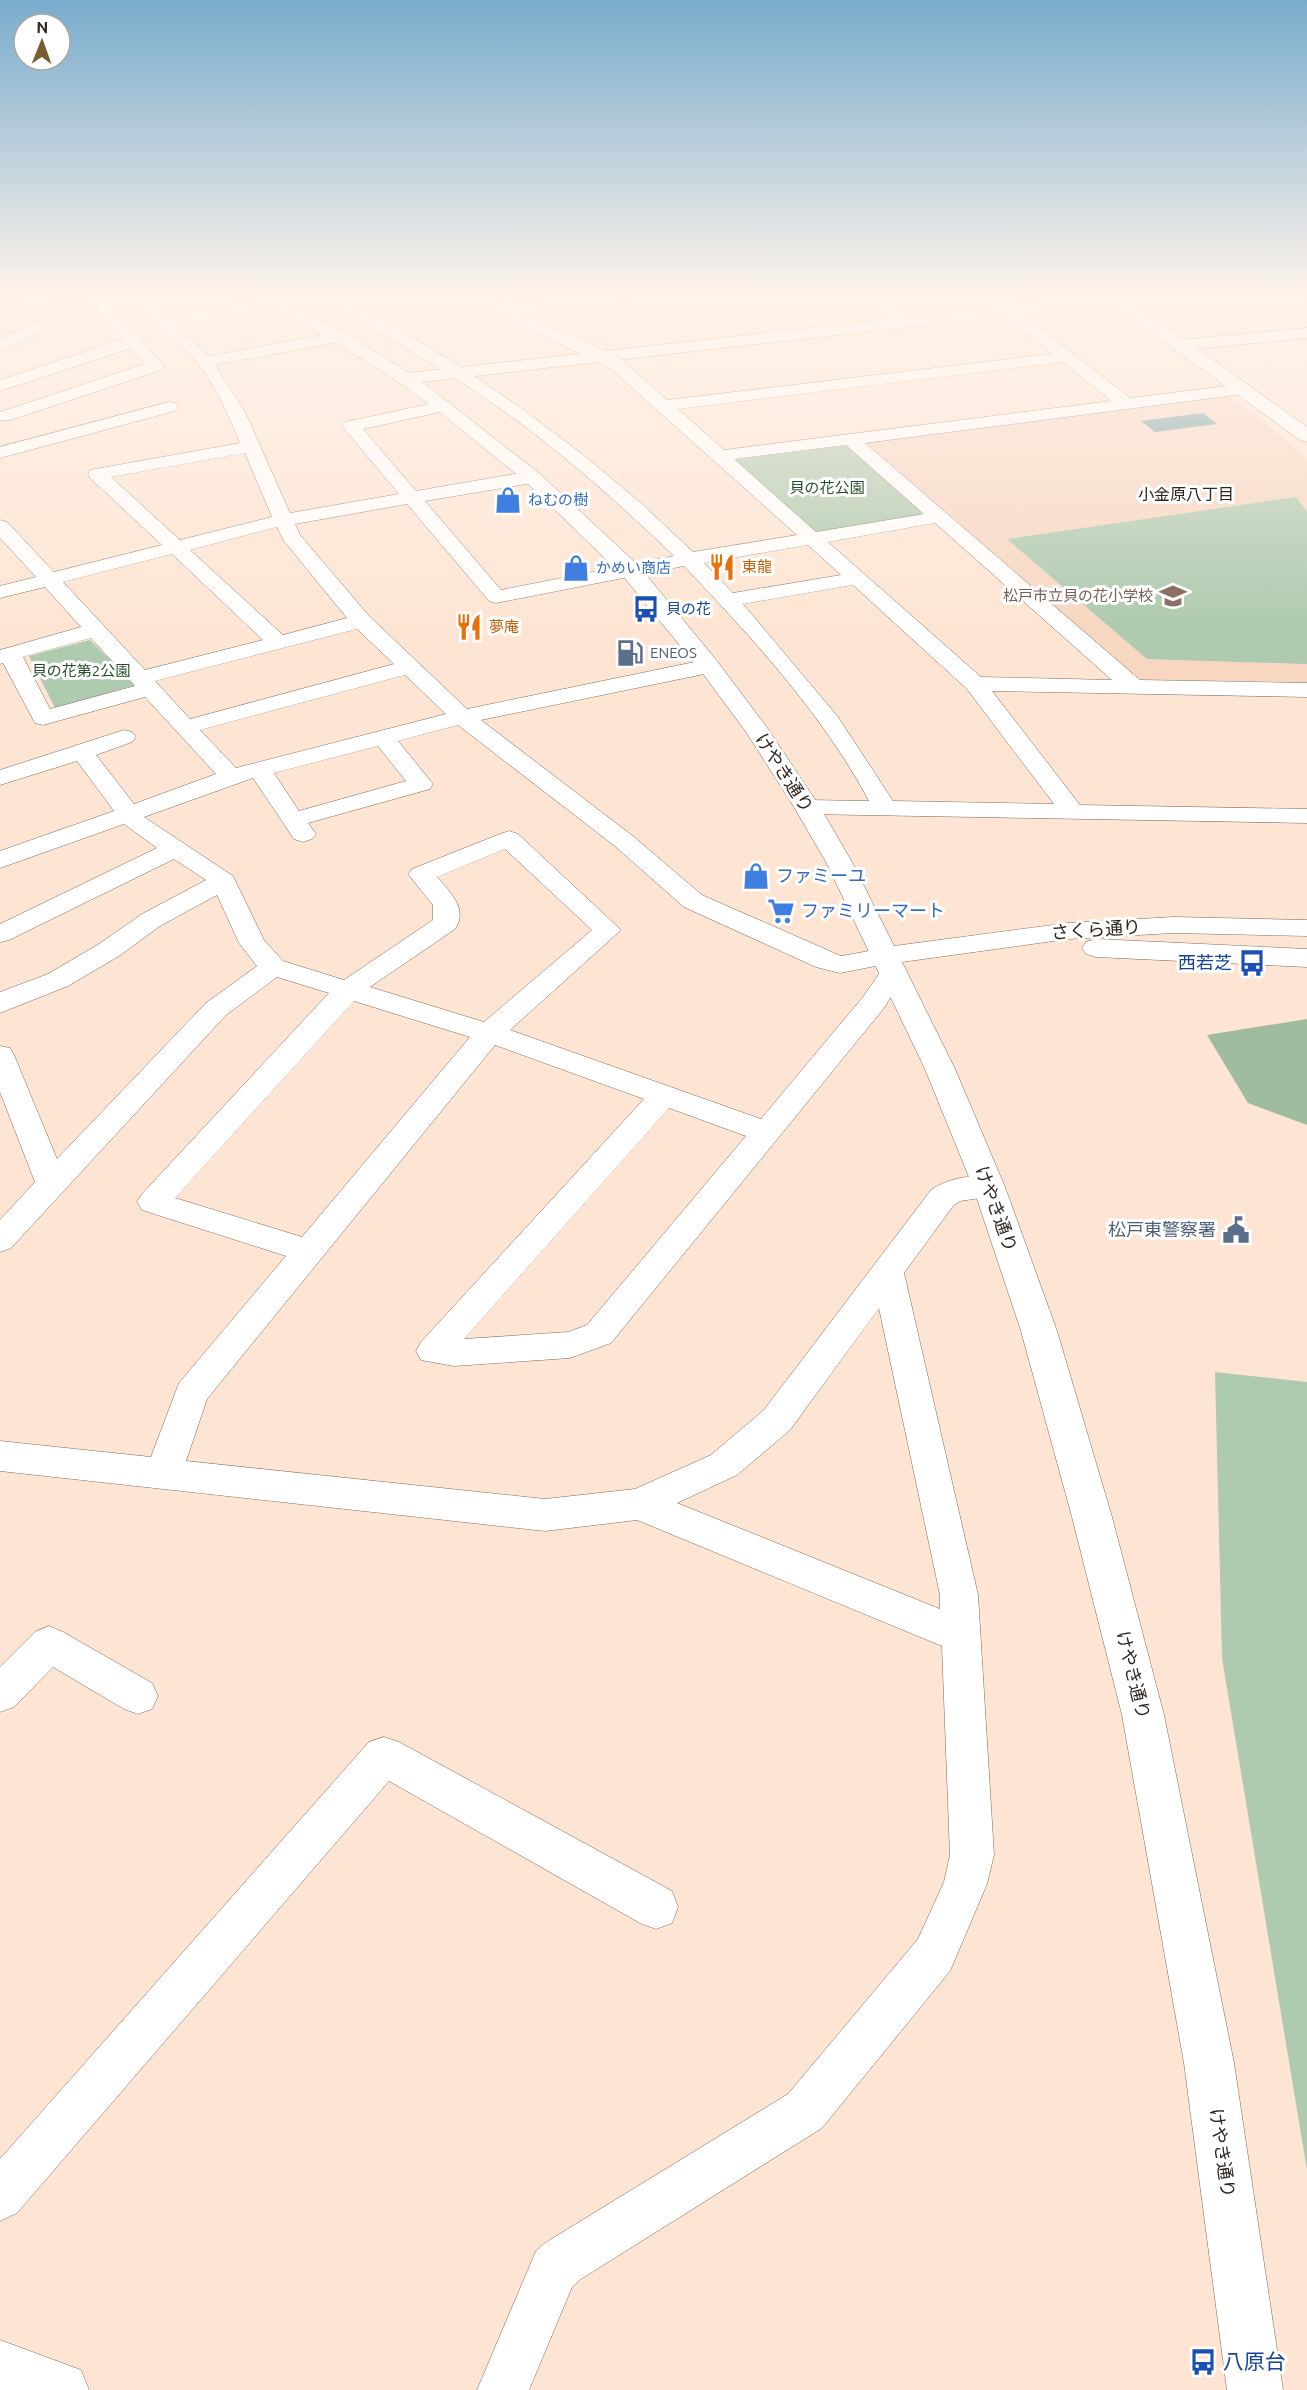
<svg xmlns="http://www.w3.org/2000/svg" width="1307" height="2390" font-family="Ubuntu,'Noto Sans JP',sans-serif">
<rect width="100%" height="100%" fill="#fee5d3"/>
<path fill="#f7d7c2" d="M1227 394 1268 425 1307 460V685L1144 682 1134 679 862 444 864 441Z"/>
<path fill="#aecaaf" d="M846 445 922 512 921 515 820 532 811 531 732 462 737 458Z
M1296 497 1307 512V664L1147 659 1007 539Z
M90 640 136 685 55 708 29 656Z
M1215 1372 1307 1382V2170L1222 1658Z"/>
<path fill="#9fbc9f" d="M1307 1019V1125L1248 1103 1207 1035Z"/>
<path fill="#709fa3" d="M1203 413 1217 424 1155 432 1141 421Z"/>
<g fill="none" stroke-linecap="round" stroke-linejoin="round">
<defs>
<path id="minor" d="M0 292 90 294 92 292H106L104 298 164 366 162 370 10 420H0V412L145 364 131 348 0 391V380L123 339 92 303 0 301Z
M129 292H144L167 317 275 297 280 299 283 302 275 307 175 325 209 356 339 332 345 334 347 337 339 342 215 365 245 412 290 513 399 494 342 426 345 422 443 401 449 402 452 406 449 410 363 429 416 491 532 471 539 473 541 477 539 481 532 483 425 501 501 590 674 556C621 505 567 457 508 414 446 370 381 332 314 295L312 292H330L392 325 458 365 521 408 582 454 641 503 693 552 797 535 610 368 458 295 456 292H475L505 305 638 292H685L683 295 678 297 522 313 609 353 622 360 667 400 1052 354 977 292H993L1130 398 1243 384 1249 385 1252 389 1249 393 1243 394 865 443 1140 680 1307 683V697L992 691 1080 805 1307 809V823L807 814 798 812 795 807 798 802 807 800 869 801C822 713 752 638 684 566L496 603 489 601 407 504 295 524 300 535 369 616 467 709 709 659 717 661 720 666 717 671 709 673 481 720 634 837 702 895 841 956 886 948 896 950 900 956 893 963 903 965 907 971 884 1008 611 1343 570 1358 454 1366 421 1360 416 1351 421 1342 644 1099 495 1045 207 1399 186 1461 545 1499 635 1489 711 1455 764 1410 931 1190C949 1177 979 1173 1000 1179L1005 1187 1000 1195 960 1201 953 1206 904 1273 978 1595 994 1855 987 1884 950 1971 822 2128 581 2279 572 2287 529 2390H477L536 2251 545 2243 788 2094 918 1939 944 1882 950 1855 942 1646 637 1520 545 1531 0 1471V1441L151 1457 179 1383 286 1256 142 1210 137 1202 142 1194 329 993 277 977 226 1015 11 1248 0 1252V1220L35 1182 0 1092V1046L10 1048 14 1055 57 1159 206 1003 257 966 239 943 217 895 160 926 119 956 68 986 0 1013V992L48 974 99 944 142 914 206 880 174 859 9 940 0 942V924L157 848 124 824 0 868V851L114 811 77 761 0 785V770L124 730 132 732 136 737 132 742 96 755 134 804 216 774 145 697 43 725 35 723 3 663 0 664V650L81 627 45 587 0 598V586L36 577 0 538V520L7 522 54 572 162 545 90 478 88 474 90 470 240 443C229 416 217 388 199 365 178 339 145 321 129 292ZM1063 362 1111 401 724 450 678 409ZM846 445 924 514 816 532 734 459ZM245 453 272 517 180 540 111 477ZM935 523 1112 680 981 677 828 542ZM277 527 284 541 347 618 283 635 190 550ZM808 545 841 575 733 593 704 563ZM172 554 263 640 145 670 63 582ZM853 585 967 689 1054 804 893 801 838 717 743 604ZM357 629 394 664 190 719 155 681ZM91 638 135 686 50 709 23 657ZM405 675 446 714 236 768 200 730ZM458 725 616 847 684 907 816 967 840 973 886 964 863 997 761 1119 510 1030 621 930 518 834 509 831 500 834 412 869 408 874 433 905V920L344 980 283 961 264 940 233 876 144 817 253 778 294 839 303 842 312 839 316 834 308 823 430 789 433 784 398 741ZM378 746 406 781 299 811 274 773ZM505 849 592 930 484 1022 370 987 455 929C469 909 449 891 437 877ZM354 1001 470 1037 302 1237 175 1198ZM669 1108 746 1136 587 1325 568 1332 464 1339ZM879 1308 940 1595V1609L677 1503 737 1475 790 1430Z
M38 322 44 324 46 327 44 330 22 342 0 350V339Z
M1307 328V338L1182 350 1174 345 1182 340Z
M169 402 175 403 178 407 175 411 0 458V447Z
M49 1626 63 1632 152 1683 158 1696 152 1709 138 1714 124 1709 53 1667 14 1707 0 1712V1667L35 1632Z
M384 1737 399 1742 672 1891 678 1907 672 1923 656 1929 640 1923 389 1781 17 2213 0 2221V2159L369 1742Z"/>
<path id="tertiary" d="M246 292H265L345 333 409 373 890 319 860 292H877L908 317 1101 295 1099 292H1179L1177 295 1171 297 1131 301 1307 427V442L1300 440 1112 304 422 382 539 473 638 565 717 661 768 729 820 807 852 862 894 946 1068 923 1174 917 1307 920V936L1174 933 1068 939 902 962 955 1069 1005 1187 1057 1331 1112 1517 1164 1715 1234 2063 1283 2390H1227L1184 2063 1122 1715 1072 1517 1021 1331 973 1187 925 1069 826 862 794 807 746 732 701 671 622 575 525 481 437 410 400 383 333 341 248 295Z
M1096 939 1307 949V967L1096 957 1086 954 1082 948 1086 942Z
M0 2340 81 2370 89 2390H0Z"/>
</defs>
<use href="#minor" stroke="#7d6858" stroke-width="1"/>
<use href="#tertiary" stroke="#7d6858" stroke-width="1"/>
<use href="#minor" fill="#fff" fill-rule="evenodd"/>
<use href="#tertiary" fill="#fff" fill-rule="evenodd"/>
</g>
<linearGradient id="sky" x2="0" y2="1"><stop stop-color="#78accc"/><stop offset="0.47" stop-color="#fff3eb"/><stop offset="1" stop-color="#fff3eb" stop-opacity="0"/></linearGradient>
<rect width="1307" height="626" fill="url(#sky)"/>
<defs>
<symbol id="shop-bare" viewBox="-9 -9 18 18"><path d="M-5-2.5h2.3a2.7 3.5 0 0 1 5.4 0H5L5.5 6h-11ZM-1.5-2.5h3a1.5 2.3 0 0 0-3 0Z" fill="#3f7fe0" stroke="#fff" stroke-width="2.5" paint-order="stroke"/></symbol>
<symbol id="restaurant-bare" viewBox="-9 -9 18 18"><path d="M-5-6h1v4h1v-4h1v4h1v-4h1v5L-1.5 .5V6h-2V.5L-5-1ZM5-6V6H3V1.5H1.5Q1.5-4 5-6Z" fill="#e8710a" stroke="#fff" stroke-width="2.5" paint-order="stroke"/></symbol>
<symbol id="school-bare" viewBox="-9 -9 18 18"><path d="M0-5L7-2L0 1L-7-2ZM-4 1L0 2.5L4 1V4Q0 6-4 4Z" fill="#8d6e63" stroke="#fff" stroke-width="2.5" paint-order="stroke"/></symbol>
<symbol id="bus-bare" viewBox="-9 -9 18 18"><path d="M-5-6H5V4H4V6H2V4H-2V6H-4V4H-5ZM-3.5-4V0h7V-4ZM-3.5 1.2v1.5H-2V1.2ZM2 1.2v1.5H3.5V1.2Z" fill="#1a4fb4" stroke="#fff" stroke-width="2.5" paint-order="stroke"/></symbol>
<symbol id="fuel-bare" viewBox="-9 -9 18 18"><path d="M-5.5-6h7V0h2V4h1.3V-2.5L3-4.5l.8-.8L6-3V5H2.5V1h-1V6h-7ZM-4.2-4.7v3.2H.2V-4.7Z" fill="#5c6f8a" stroke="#fff" stroke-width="2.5" paint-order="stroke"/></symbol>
<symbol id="supermarket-bare" viewBox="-9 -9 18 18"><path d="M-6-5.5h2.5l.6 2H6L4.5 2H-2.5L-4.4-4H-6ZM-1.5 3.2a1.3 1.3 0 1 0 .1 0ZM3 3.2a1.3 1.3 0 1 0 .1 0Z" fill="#3f7fe0" stroke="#fff" stroke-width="2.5" paint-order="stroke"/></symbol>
<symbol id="civic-bare" viewBox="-9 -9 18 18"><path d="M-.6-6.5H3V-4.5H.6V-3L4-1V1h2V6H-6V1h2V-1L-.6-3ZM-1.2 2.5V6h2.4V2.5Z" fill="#5c6f8a" stroke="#fff" stroke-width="2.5" paint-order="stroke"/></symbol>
</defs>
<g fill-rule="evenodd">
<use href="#shop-bare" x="489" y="481" width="38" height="38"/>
<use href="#restaurant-bare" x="703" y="548" width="38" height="38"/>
<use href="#shop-bare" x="557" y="549" width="38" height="38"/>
<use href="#school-bare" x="1154" y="577" width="38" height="38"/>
<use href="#bus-bare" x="627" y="590" width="38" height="38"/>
<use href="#restaurant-bare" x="450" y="608" width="38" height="38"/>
<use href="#fuel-bare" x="611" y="634" width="38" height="38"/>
<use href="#shop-bare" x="737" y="857" width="38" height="38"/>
<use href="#supermarket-bare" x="762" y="892" width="38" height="38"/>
<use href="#bus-bare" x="1233" y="944" width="38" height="38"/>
<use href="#civic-bare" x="1217" y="1211" width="38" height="38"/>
<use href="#bus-bare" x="1184" y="2343" width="38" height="38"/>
</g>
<g text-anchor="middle" stroke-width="6" stroke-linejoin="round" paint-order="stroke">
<g font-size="15" fill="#244f27" stroke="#fff">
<text x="827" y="493">貝の花公園</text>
<text x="81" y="676">貝の花第2公園</text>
</g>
<g font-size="15" fill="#366cbe" stroke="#fff" text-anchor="start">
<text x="528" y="505">ねむの樹</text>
<text x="596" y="573">かめい商店</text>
</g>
<g font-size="15" fill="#c56008" stroke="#fff" text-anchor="start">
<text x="742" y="572">東龍</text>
<text x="489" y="632">夢庵</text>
</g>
<g font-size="15" fill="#785e54" stroke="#fff" text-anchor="end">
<text x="1153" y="601">松戸市立貝の花小学校</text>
</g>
<g font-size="15" fill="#164399" stroke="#fff" text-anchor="start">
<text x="666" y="614">貝の花</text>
</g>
<g font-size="15" fill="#4e5e75" stroke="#fff" text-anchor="start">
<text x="650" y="658">ENEOS</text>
</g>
<g font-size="16" fill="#2d241d" stroke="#fff">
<text x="1186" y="500">小金原八丁目</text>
</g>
<g font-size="18" fill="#2d241d" stroke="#fff">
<text transform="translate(784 773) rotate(57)" y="6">けやき通り</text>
<text transform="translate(1096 930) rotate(-4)" y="6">さくら通り</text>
<text transform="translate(996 1209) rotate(70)" y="6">けやき通り</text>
<text transform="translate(1133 1675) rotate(76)" y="6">けやき通り</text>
<text transform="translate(1222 2153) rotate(82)" y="6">けやき通り</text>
</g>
<g font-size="18" fill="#366cbe" stroke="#fff" text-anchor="start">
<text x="776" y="882">ファミーユ</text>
<text x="801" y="917">ファミリーマート</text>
</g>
<g font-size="18" fill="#164399" stroke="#fff" text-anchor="end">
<text x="1232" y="969">西若芝</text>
</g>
<g font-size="18" fill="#4e5e75" stroke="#fff" text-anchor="end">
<text x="1216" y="1236">松戸東警察署</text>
</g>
<g font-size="21" fill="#164399" stroke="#fff" text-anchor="start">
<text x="1223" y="2369">八原台</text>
</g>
</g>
<g transform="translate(42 42) rotate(1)"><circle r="28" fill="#ffffff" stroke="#aba7a5" stroke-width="1.5"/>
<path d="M0-4.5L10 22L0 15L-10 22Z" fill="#785d2f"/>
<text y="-9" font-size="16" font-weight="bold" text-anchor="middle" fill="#2d241d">N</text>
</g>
</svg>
